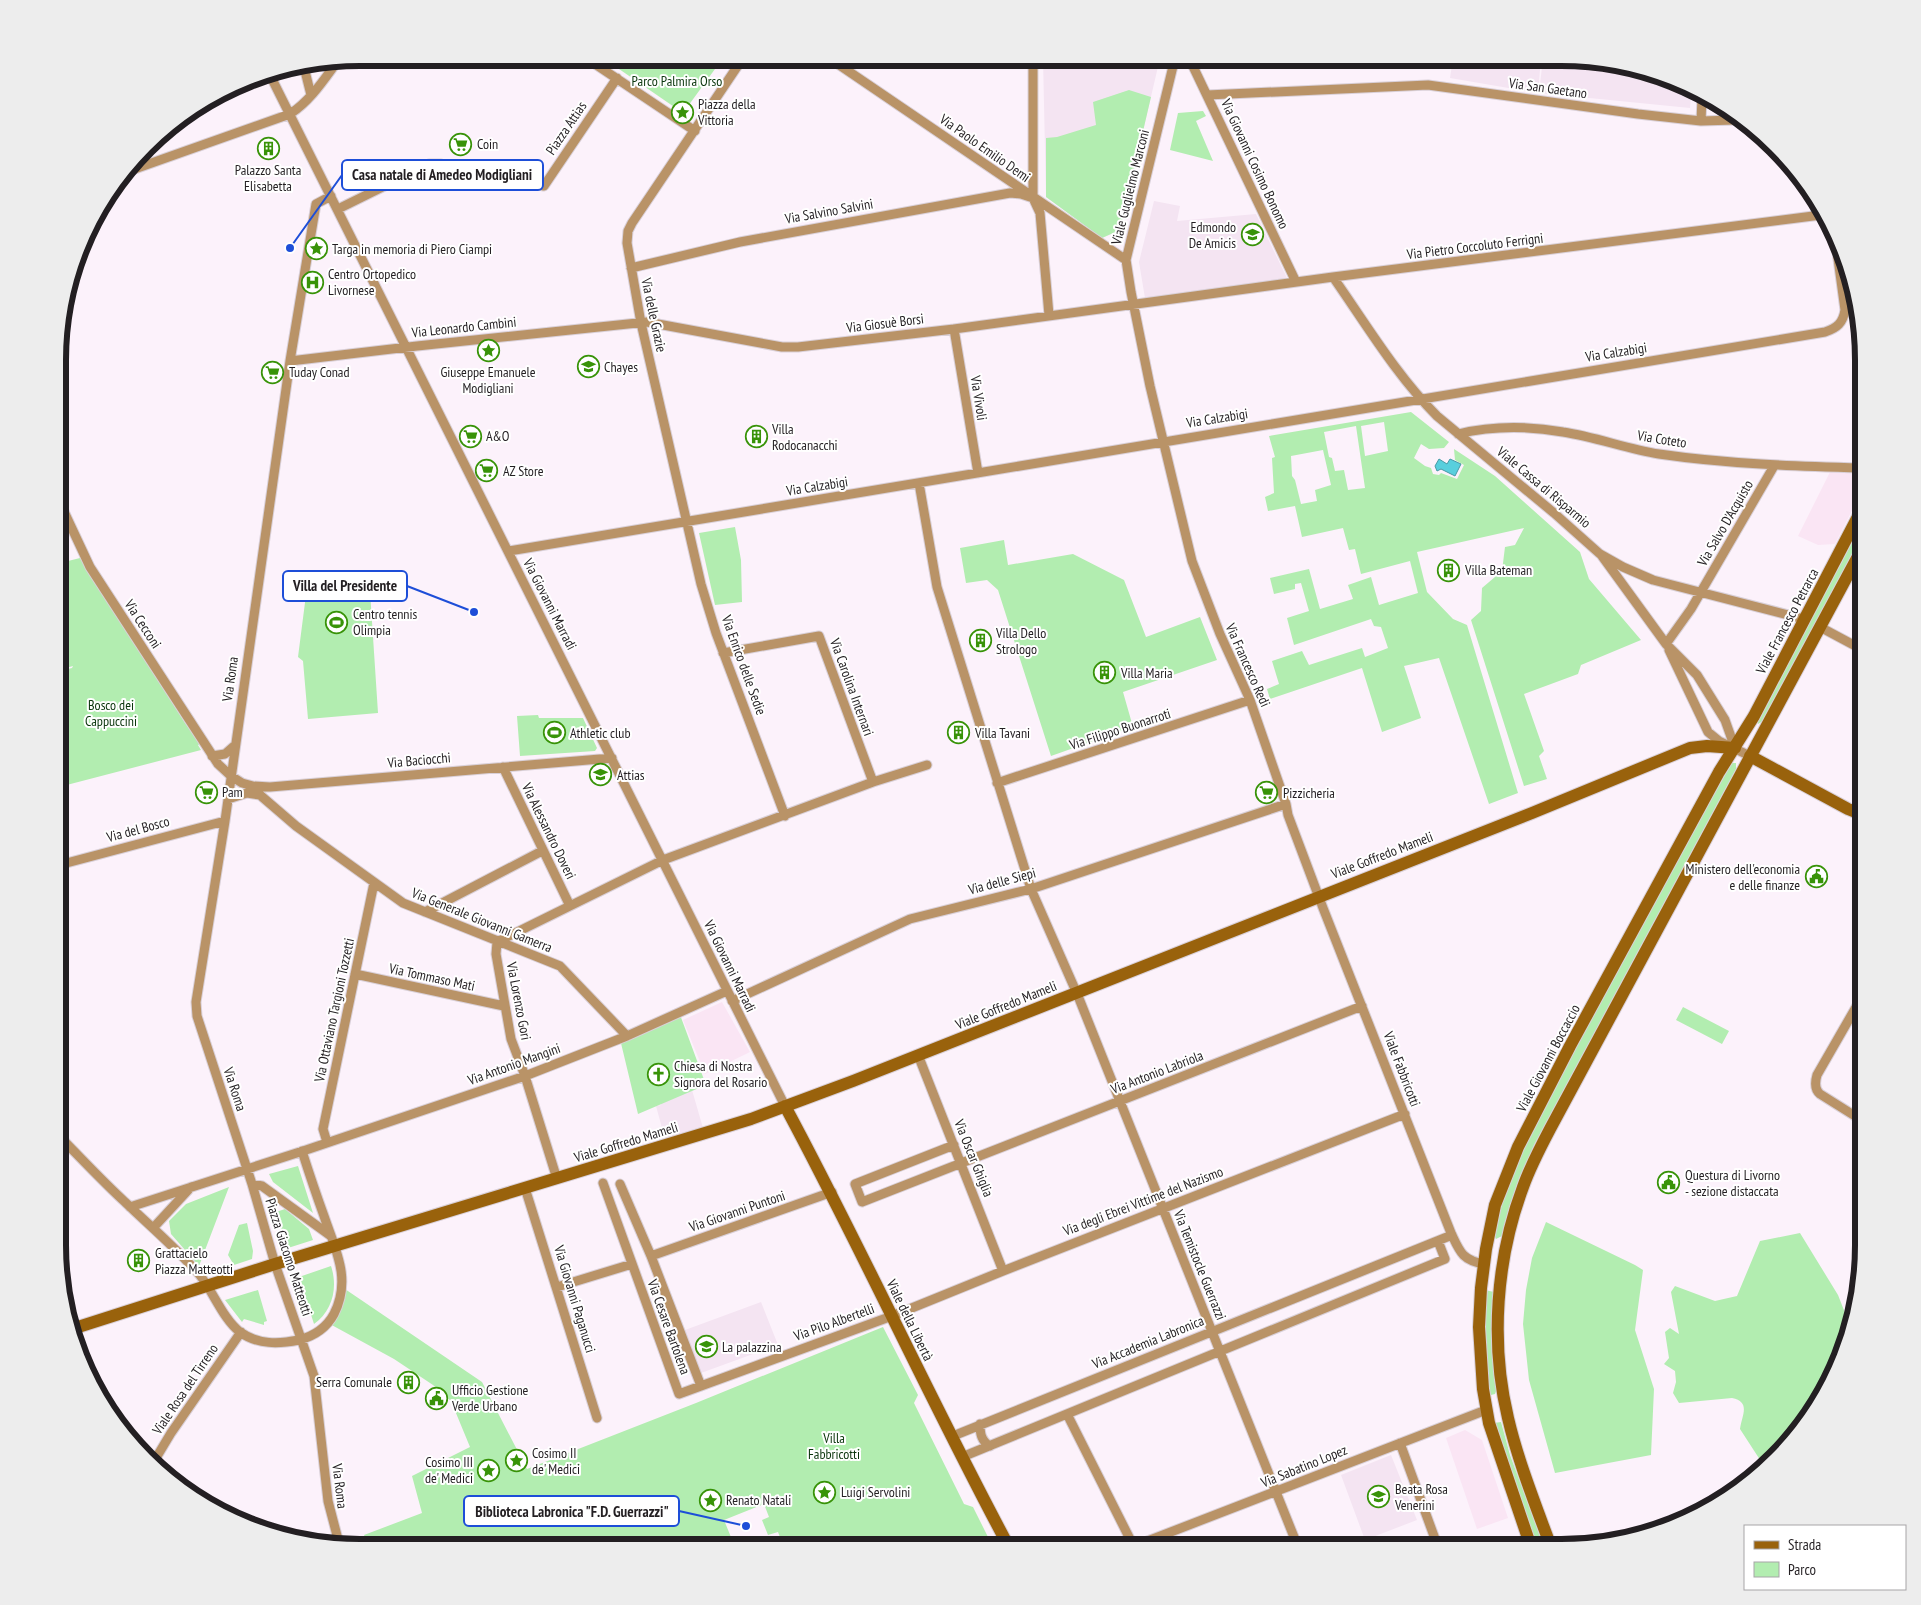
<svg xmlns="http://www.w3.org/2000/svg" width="1921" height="1605" font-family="'PT Sans Narrow',sans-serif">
<rect width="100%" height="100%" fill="#fcf2fb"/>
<path fill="#fae5f4" d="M1830 472 1863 474V489L1835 544 1818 545 1798 536Z
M722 1002 750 1052 705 1074 683 1020Z
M1465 1430 1482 1440 1508 1518 1477 1529 1446 1438Z"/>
<path fill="#f4e4f2" d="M1043 58H1160L1120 230 1102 238 1046 197Z
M1453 58H1541L1538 93 1450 78Z
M1543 58H1580L1677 81 1691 90 1690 108 1539 93Z
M1154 201 1180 206 1177 221 1256 214 1288 280 1145 298 1139 262Z
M692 1090 703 1128 665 1139 656 1106 661 1105 659 1099Z
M761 1302 778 1345 701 1373 685 1330Z
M1391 1455 1417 1520 1365 1540 1341 1475Z"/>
<path fill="#b2edb0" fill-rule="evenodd" d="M603 58H723L683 113Z
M1129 90 1151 97 1120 230 1102 238 1046 197V138L1057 137 1096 125 1093 102Z
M1203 111 1206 116 1196 121 1213 161 1170 150 1178 113Z
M1411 412 1449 442 1444 448 1429 449 1421 444 1414 458 1425 466 1431 468 1433 474 1439 475 1441 473 1457 479 1464 465 1455 460 1454 449 1495 476 1580 552 1589 579 1641 640 1581 665 1578 674 1524 694 1544 751 1539 756 1547 779 1524 786 1471 620 1481 611 1482 588 1502 571 1505 547 1515 545 1524 528 1417 552 1427 592 1453 619 1467 625 1518 793 1489 804 1439 658 1404 666 1421 718 1382 732 1362 668 1270 699 1267 689 1279 684 1272 661 1302 651 1309 665 1362 648 1365 657 1388 648 1381 627 1374 626 1371 619 1294 645 1287 618 1309 611 1301 583 1295 584V589L1274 594 1270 578 1309 569 1320 609 1353 599 1348 585 1371 577 1379 605 1418 593 1410 561 1361 574 1355 549 1349 550 1343 528 1302 537 1295 506 1268 511 1265 497 1274 493 1272 458 1275 457 1269 436ZM1384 422 1388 451 1365 456 1361 426ZM1356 426 1365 488 1348 490 1344 470 1335 471 1332 458 1329 457 1324 432ZM1323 450 1331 485 1315 490 1317 501 1301 504 1295 480 1292 476 1291 456Z
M1863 522V537L1763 721 1758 724V720Z
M735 527 741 560 742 602 715 605 699 533Z
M1004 540 1008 565 1073 554 1124 580 1146 637 1200 617 1217 660 1123 692 1133 727 1051 756 998 590 987 580 966 583 960 548Z
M80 558 185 723 200 744 198 745 201 750 59 787V671L72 668 73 666 59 670 60 563Z
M369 576 378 713 308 719 303 661 298 657 307 587 332 577Z
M538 715 539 718H583L597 748 595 751 520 756 517 716Z
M1732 763H1736V769L1534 1145 1513 1196 1502 1236 1496 1239 1494 1235 1507 1184 1545 1104 1698 822Z
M1683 1007 1729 1031 1722 1044 1676 1020Z
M679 1012 706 1085 638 1114 620 1039Z
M298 1166 313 1213 273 1182 269 1174Z
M229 1187 199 1266 171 1234 169 1221 186 1204Z
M285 1209 309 1229 313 1240 288 1248 276 1212Z
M1546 1222 1635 1265 1643 1270 1635 1330 1654 1389 1651 1455 1555 1473 1529 1380 1523 1324 1526 1290 1532 1258Z
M247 1223 253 1251 252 1259 234 1265 228 1255 239 1225Z
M1800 1233 1838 1295 1849 1323 1840 1361 1775 1458 1764 1466 1740 1429C1742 1415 1751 1402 1732 1398L1679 1403 1673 1393 1676 1382 1675 1371 1664 1364 1669 1358 1665 1332 1670 1328 1679 1334 1671 1292 1675 1286 1715 1301 1737 1296 1760 1241Z
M331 1266C338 1287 333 1311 314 1324L299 1277Z
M342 1287 482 1382 527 1469 696 1403 883 1327 918 1395 914 1403 964 1504 973 1507 993 1547H778L783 1545 778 1532 768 1535 762 1520 769 1517 764 1504 724 1520 735 1547H369L364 1535 422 1513 412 1476 470 1447 451 1401 433 1385 394 1359 328 1323Z
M258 1290 267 1321 264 1322V1325L244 1319 242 1322 225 1300Z
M1485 1290 1494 1292 1497 1389 1495 1394 1491 1395 1488 1391 1484 1336Z
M1501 1422 1510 1455 1544 1547H1535L1494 1423Z"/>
<path fill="#58cfdd" stroke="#489aa5" d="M1439 459 1447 464 1450 459 1461 464 1455 476 1441 469 1437 471 1435 466Z"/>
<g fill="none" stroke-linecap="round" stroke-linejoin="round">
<defs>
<path id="street" d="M586 58 695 131
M743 58 632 223 628 231 627 243 641 323 701 584 716 633 785 816
M829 58 1126 260
M1033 58V198L1040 213 1049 315
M1175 58 1126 260 1131 292 1150 386 1192 561 1220 634 1250 700 1286 804 1288 815 1323 908 1451 1233C1460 1252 1462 1260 1484 1264
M1189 58 1296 282
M304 67 311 95
M269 73 785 1106
M1207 95 1428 85 1638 114 1701 121 1735 120
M1701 121 1702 98
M129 171 290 114C310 101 323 81 337 62
M331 196 316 204 290 361 225 821 196 1002 197 1016 252 1184 275 1264 314 1376 328 1501 340 1547
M338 209 429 164H440L544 186 617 78
M631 268 740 242 1010 193 1021 194 1033 198
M1333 277C1366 324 1396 375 1437 416L1554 513 1600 554 1623 567 1653 580 1804 619
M954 329 978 473
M290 361 417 346 647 322 782 347H798L954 329 1333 277 1821 215
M1458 434C1491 426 1529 426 1563 432 1596 437 1627 449 1659 454 1727 464 1795 466 1863 468
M919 483 937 587 1031 889 1078 996 1298 1547
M60 503 90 567 218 764 231 776 242 783 253 786 270 787 612 758
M509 551 1825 332C1837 328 1843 323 1845 310L1835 237
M1602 556 1666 644 1697 675 1725 720 1735 748
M1820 627 1863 650
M1666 644 1691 609 1774 466
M1669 650 1708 732 1719 741 1750 756
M723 653 819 636 873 782
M212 756 225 754 234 746
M503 767 570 906
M997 783 1250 700
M228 799 247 793 260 795 296 826 403 903 560 966 627 1036
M59 865 225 821
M425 912 542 851
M497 942 663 860 873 782 927 765
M497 942 496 954 511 1039 525 1076 557 1179
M355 974 504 1006
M732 1001 910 919 1031 889 1286 804
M918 1055 1003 1271
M1863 1121 1820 1094C1814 1089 1815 1082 1817 1075L1863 995
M58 1135C81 1158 102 1181 125 1202 150 1226 176 1248 199 1274 213 1291 223 1319 240 1332 258 1345 279 1344 299 1340 314 1336 327 1327 334 1314 352 1279 335 1249 324 1216 316 1194 309 1173 302 1151
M327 1142 323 1129 374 883
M954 1145 855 1184 862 1202 1362 1006
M603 1183 679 1394 892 1316 1003 1271 1405 1114
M252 1184 262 1186 331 1236
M620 1184 651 1256 701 1386
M525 1188 597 1418
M130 1207 306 1150 525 1076 627 1036 727 991
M154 1227 191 1187
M651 1256 832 1192
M557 1287 632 1264
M1069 1418 1134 1547
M980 1424C980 1433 981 1441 990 1446
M958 1434 1452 1235
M1400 1443 1438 1547
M962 1457 1445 1259 1438 1241
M153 1463 171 1433 241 1332
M1132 1547 1486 1410"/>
<path id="secondary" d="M1750 756 1848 809 1863 815
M785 1106C863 1251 931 1402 1009 1547
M75 1328 275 1264 751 1119 853 1081 1532 813 1690 748 1707 746 1735 748
M1531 1547 1489 1423 1483 1389 1479 1327 1481 1288 1486 1249 1495 1205 1518 1147 1570 1046 1719 772 1754 716 1863 507
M1551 1547C1536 1506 1518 1461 1508 1418 1490 1343 1496 1259 1523 1187 1530 1167 1540 1148 1550 1129L1863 547"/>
</defs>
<use href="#street" stroke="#d9d0d8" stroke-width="11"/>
<use href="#secondary" stroke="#d9d0d8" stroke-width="14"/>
<use href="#street" stroke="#b99367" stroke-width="9"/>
<use href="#secondary" stroke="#99620c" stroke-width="12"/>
</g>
<defs>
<symbol id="sight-ring" viewBox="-11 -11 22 22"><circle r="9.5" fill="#fff" stroke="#389308" stroke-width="1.5"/><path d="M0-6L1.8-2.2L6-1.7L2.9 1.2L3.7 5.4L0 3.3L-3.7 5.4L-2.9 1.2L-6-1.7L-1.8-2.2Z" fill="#389308"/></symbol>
<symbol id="supermarket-ring" viewBox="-11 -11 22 22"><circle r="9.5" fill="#fff" stroke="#389308" stroke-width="1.5"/><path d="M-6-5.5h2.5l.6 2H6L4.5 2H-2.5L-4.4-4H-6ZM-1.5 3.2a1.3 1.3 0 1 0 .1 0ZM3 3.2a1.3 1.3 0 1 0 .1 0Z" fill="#389308"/></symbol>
<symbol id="building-ring" viewBox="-11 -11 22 22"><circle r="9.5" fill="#fff" stroke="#389308" stroke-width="1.5"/><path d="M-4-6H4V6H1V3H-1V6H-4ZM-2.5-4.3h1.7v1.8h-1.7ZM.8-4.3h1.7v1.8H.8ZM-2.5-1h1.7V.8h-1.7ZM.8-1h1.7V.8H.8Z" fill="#389308"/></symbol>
<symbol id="school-ring" viewBox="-11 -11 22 22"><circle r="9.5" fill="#fff" stroke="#389308" stroke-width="1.5"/><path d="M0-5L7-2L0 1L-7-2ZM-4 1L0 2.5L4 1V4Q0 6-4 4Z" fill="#389308"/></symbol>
<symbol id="hospital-ring" viewBox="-11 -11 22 22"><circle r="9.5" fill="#fff" stroke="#389308" stroke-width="1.5"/><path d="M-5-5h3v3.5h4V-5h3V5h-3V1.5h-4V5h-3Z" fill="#389308"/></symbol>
<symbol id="stadium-ring" viewBox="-11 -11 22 22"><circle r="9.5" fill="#fff" stroke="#389308" stroke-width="1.5"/><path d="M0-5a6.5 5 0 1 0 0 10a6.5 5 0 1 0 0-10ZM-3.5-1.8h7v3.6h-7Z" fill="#389308"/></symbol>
<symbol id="civic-ring" viewBox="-11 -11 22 22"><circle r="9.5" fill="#fff" stroke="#389308" stroke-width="1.5"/><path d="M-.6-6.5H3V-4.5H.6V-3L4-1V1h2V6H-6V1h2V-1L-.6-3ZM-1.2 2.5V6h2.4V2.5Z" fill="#389308"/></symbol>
<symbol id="church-ring" viewBox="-11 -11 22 22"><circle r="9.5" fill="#fff" stroke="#389308" stroke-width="1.5"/><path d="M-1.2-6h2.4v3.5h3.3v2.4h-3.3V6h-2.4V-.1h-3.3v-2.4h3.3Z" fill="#389308"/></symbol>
</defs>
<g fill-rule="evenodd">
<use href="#sight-ring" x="670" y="100" width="25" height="25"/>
<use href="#supermarket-ring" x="448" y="132" width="25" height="25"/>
<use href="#building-ring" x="256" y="136" width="25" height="25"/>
<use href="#school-ring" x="1240" y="222" width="25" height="25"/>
<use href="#sight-ring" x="304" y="236" width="25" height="25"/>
<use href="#hospital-ring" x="300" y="270" width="25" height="25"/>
<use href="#sight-ring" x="476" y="338" width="25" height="25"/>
<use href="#school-ring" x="576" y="354" width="25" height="25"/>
<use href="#supermarket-ring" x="260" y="360" width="25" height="25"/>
<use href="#supermarket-ring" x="458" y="424" width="25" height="25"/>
<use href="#building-ring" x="744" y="424" width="25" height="25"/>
<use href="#supermarket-ring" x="474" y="458" width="25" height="25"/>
<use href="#building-ring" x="1436" y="558" width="25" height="25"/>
<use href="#stadium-ring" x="324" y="610" width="25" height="25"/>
<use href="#building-ring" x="968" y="628" width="25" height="25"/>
<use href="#building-ring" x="1092" y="660" width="25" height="25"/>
<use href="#stadium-ring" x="542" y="720" width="25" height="25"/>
<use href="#building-ring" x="946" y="720" width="25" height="25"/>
<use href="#school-ring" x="588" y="762" width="25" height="25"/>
<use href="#supermarket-ring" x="194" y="780" width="25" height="25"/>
<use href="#supermarket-ring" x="1254" y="780" width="25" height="25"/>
<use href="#civic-ring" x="1804" y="864" width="25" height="25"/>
<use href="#church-ring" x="646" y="1062" width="25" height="25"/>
<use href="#civic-ring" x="1656" y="1170" width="25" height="25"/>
<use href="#building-ring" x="126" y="1248" width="25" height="25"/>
<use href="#school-ring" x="694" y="1334" width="25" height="25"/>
<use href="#building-ring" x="396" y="1370" width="25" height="25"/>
<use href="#civic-ring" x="424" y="1386" width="25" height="25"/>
<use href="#sight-ring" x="504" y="1448" width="25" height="25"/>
<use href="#sight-ring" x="476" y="1458" width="25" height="25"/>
<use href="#sight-ring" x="812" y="1480" width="25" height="25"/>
<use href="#school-ring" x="1366" y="1484" width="25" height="25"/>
<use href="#sight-ring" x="698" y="1488" width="25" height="25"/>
</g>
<g text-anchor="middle" stroke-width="4" stroke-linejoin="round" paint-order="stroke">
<g font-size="14" fill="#0a350c" stroke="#fff">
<text x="677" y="86">Parco Palmira Orso</text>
<text x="111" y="710">Bosco dei<tspan x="111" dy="16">Cappuccini</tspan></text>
<text x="834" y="1443">Villa<tspan x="834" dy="16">Fabbricotti</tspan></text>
</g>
<g font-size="14" fill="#231f22" stroke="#fff">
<text transform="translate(1548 88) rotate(8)" y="5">Via San Gaetano</text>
<text transform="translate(566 128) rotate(-56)" y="5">Piazza Attias</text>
<text transform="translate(985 148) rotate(35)" y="5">Via Paolo Emilio Demi</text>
<text transform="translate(1255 164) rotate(65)" y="5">Via Giovanni Cosimo Bonomo</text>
<text transform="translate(1130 187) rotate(-76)" y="5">Viale Guglielmo Marconi</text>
<text transform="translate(829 211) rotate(-10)" y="5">Via Salvino Salvini</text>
<text transform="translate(1475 246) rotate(-7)" y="5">Via Pietro Coccoluto Ferrigni</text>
<text transform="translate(654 315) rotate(78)" y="5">Via delle Grazie</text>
<text transform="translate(885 323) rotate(-7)" y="5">Via Giosuè Borsi</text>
<text transform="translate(464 327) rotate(-6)" y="5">Via Leonardo Cambini</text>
<text transform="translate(1616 352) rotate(-9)" y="5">Via Calzabigi</text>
<text transform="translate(979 398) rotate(81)" y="5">Via Vivoli</text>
<text transform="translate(1217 418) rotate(-9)" y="5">Via Calzabigi</text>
<text transform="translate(1662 439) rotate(9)" y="5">Via Coteto</text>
<text transform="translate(817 486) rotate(-9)" y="5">Via Calzabigi</text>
<text transform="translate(1544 487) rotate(40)" y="5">Viale Cassa di Risparmio</text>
<text transform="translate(1725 523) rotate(-60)" y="5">Via Salvo D'Acquisto</text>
<text transform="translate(550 604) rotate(63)" y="5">Via Giovanni Marradi</text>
<text transform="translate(1787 621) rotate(-62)" y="5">Viale Francesco Petrarca</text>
<text transform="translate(143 624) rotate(57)" y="5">Via Cecconi</text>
<text transform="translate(744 665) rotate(70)" y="5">Via Enrico delle Sedie</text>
<text transform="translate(1248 665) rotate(66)" y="5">Via Francesco Redi</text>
<text transform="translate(230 679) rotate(-82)" y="5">Via Roma</text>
<text transform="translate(852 687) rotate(70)" y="5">Via Carolina Internari</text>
<text transform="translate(1120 729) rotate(-18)" y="5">Via Filippo Buonarroti</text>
<text transform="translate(419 760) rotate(-5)" y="5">Via Baciocchi</text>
<text transform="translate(138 829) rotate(-15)" y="5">Via del Bosco</text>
<text transform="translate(549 831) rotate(64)" y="5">Via Alessandro Doveri</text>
<text transform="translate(1382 855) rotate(-21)" y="5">Viale Goffredo Mameli</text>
<text transform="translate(1002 881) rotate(-15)" y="5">Via delle Siepi</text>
<text transform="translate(482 920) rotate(22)" y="5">Via Generale Giovanni Gamerra</text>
<text transform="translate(730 966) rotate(64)" y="5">Via Giovanni Marradi</text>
<text transform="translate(432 977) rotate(12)" y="5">Via Tommaso Mati</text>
<text transform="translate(519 1001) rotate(79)" y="5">Via Lorenzo Gori</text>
<text transform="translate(1006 1005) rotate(-22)" y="5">Viale Goffredo Mameli</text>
<text transform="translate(334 1010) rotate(-78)" y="5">Via Ottaviano Targioni Tozzetti</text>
<text transform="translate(1548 1058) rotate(-62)" y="5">Viale Giovanni Boccaccio</text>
<text transform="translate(514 1064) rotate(-20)" y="5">Via Antonio Mangini</text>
<text transform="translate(1402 1069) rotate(69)" y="5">Viale Fabbricotti</text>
<text transform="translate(1157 1072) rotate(-21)" y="5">Via Antonio Labriola</text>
<text transform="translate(235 1089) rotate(72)" y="5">Via Roma</text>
<text transform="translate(626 1142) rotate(-17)" y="5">Viale Goffredo Mameli</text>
<text transform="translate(974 1158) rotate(68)" y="5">Via Oscar Ghiglia</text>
<text transform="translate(1143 1201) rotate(-21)" y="5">Via degli Ebrei Vittime del Nazismo</text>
<text transform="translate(737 1211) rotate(-19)" y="5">Via Giovanni Puntoni</text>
<text transform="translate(289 1257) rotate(72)" y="5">Piazza Giacomo Matteotti</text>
<text transform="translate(1200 1265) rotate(68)" y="5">Via Temistocle Guerrazzi</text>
<text transform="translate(575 1299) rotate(73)" y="5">Via Giovanni Paganucci</text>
<text transform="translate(910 1320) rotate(64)" y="5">Viale della Libertà</text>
<text transform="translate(834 1322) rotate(-20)" y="5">Via Pilo Albertelli</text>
<text transform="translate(669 1327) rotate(70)" y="5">Via Cesare Bartolena</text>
<text transform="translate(1148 1342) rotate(-22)" y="5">Via Accademia Labronica</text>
<text transform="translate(185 1389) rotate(-56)" y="5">Viale Rosa del Tirreno</text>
<text transform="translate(1304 1466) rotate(-22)" y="5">Via Sabatino Lopez</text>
<text transform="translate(340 1486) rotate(83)" y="5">Via Roma</text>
</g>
<g font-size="14" fill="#231f22" stroke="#fff" text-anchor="start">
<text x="698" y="109">Piazza della<tspan x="698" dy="16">Vittoria</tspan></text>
<text x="477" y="149">Coin</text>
<text x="268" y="175" text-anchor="middle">Palazzo Santa<tspan x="268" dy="16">Elisabetta</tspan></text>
<text x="1236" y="232" text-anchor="end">Edmondo<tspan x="1236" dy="16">De Amicis</tspan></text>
<text x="332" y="254">Targa in memoria di Piero Ciampi</text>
<text x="328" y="279">Centro Ortopedico<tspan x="328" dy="16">Livornese</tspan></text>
<text x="604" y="372">Chayes</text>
<text x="289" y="377">Tuday Conad</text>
<text x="488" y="377" text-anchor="middle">Giuseppe Emanuele<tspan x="488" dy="16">Modigliani</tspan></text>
<text x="772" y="434">Villa<tspan x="772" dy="16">Rodocanacchi</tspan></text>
<text x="486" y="441">A&amp;O</text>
<text x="503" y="476">AZ Store</text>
<text x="1465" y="575">Villa Bateman</text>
<text x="353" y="619">Centro tennis<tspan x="353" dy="16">Olimpia</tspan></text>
<text x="996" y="638">Villa Dello<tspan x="996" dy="16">Strologo</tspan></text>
<text x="1121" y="678">Villa Maria</text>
<text x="570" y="738">Athletic club</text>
<text x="975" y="738">Villa Tavani</text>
<text x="617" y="780">Attias</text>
<text x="222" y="797">Pam</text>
<text x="1283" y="798">Pizzicheria</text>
<text x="1800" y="874" text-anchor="end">Ministero dell'economia<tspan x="1800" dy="16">e delle finanze</tspan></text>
<text x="674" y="1071">Chiesa di Nostra<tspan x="674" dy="16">Signora del Rosario</tspan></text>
<text x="1685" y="1180">Questura di Livorno<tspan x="1685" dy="16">- sezione distaccata</tspan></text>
<text x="155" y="1258">Grattacielo<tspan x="155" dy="16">Piazza Matteotti</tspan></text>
<text x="722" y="1352">La palazzina</text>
<text x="392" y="1387" text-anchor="end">Serra Comunale</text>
<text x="452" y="1395">Ufficio Gestione<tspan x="452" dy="16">Verde Urbano</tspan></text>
<text x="532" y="1458">Cosimo II<tspan x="532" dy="16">de' Medici</tspan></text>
<text x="473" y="1467" text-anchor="end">Cosimo III<tspan x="473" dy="16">de' Medici</tspan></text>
<text x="1395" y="1494">Beata Rosa<tspan x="1395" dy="16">Venerini</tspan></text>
<text x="841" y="1497">Luigi Servolini</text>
<text x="726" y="1505">Renato Natali</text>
</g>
</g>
<path d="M0 0H1921V1605H0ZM360 66H1561A294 294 0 0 1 1855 360V1245A294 294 0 0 1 1561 1539H360A294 294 0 0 1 66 1245V360A294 294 0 0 1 360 66Z" fill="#ededed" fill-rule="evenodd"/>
<path fill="none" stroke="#231f22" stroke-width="6" d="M360 66H1561A294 294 0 0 1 1855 360V1245A294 294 0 0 1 1561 1539H360A294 294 0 0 1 66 1245V360A294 294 0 0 1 360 66Z"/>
<path fill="none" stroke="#1d4ed8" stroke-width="2" d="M290 248L342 175M474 612L407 586M746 1526L679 1511"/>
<g fill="#1d4ed8" stroke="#fff" stroke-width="2">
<circle cx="290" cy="248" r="5"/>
<circle cx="474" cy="612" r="5"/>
<circle cx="746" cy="1526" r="5"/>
</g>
<g fill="#fff" stroke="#1d4ed8" stroke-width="2">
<rect x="342" y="160" width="201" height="30" rx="5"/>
<rect x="283" y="571" width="124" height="30" rx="5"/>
<rect x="464" y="1496" width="215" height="30" rx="5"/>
</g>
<g font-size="15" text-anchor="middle" font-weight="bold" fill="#231f22">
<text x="442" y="180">Casa natale di Amedeo Modigliani</text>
<text x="345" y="591">Villa del Presidente</text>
<text x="572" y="1517">Biblioteca Labronica "F.D. Guerrazzi"</text>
</g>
<rect x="1744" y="1525" width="162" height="65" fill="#ffffff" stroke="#a7a5a7"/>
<rect x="1754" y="1541" width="25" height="8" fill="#99620c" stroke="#a7a5a7"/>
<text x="1788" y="1550" font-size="15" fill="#231f22">Strada</text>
<rect x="1754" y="1562" width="25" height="15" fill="#b2edb0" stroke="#a7a5a7"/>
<text x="1788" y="1575" font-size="15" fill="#231f22">Parco</text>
</svg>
